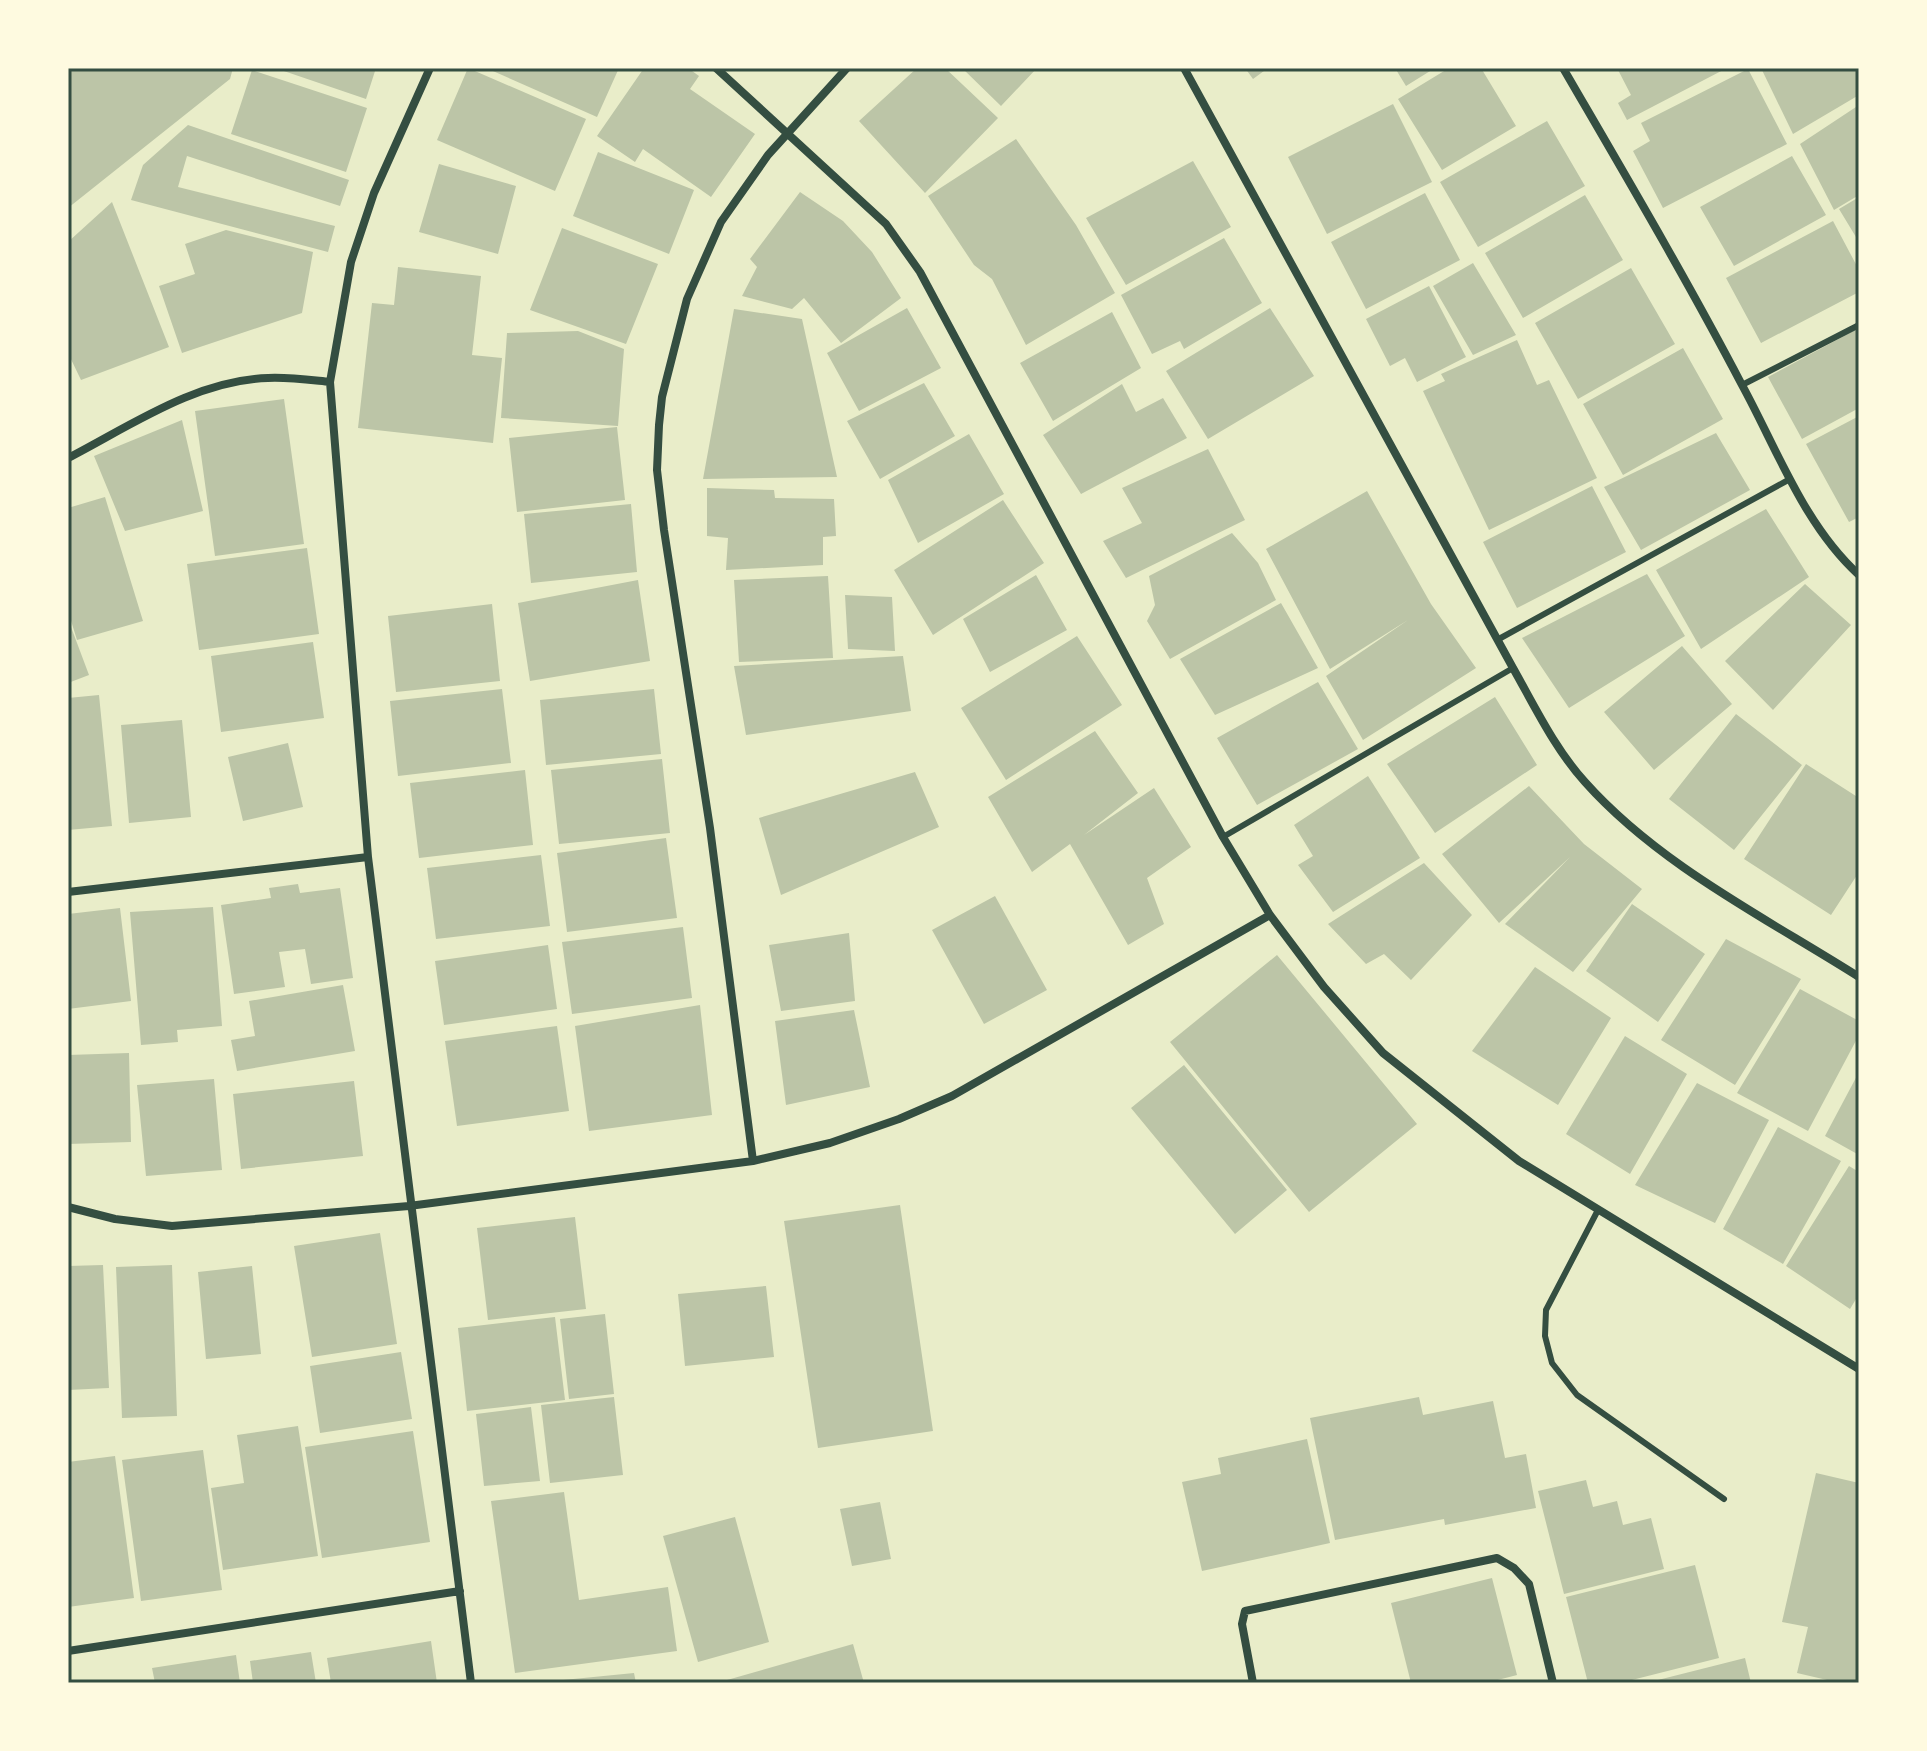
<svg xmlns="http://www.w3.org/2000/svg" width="1927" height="1751" font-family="Commissioner,sans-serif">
<rect width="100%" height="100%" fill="#e9edc9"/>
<path fill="#bcc5a7" d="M68 68H233L230 79 68 208Z
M275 68H376L366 99Z
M468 68 586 119 555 191 437 140Z
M486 68H619L597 117Z
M644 68H688L699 76 690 89 755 134 711 197 643 149 635 162 597 136Z
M917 68H945L998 118 925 193 859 121Z
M962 68H1037L1001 106Z
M1245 68H1268L1253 79Z
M1395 68H1435L1406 86Z
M1449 68H1481L1516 126 1442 170 1398 99Z
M1617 68H1727L1627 120 1618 103 1631 95Z
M1761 68H1859V95L1793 134Z
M1748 69 1787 144 1663 208 1633 151 1650 141 1641 123Z
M252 70 367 108 346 172 231 134Z
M1393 104 1432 182 1327 234 1288 157Z
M1859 105V195L1834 210 1800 144Z
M1547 121 1585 186 1478 247 1440 182Z
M188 125 349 180 340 206 187 156 178 187 335 226 328 252 131 200 143 165Z
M1016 139 1076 225 1115 293 1026 345 992 279 974 265 928 196Z
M598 152 694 190 669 254 573 216Z
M1792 156 1826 215 1734 266 1700 207Z
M1193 161 1231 227 1126 285 1086 218Z
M439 164 516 186 498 254 419 232Z
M800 192 843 221 872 252 901 298 841 343 804 298 792 309 742 296 757 267 750 259Z
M1425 193 1460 260 1366 309 1331 242Z
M1585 195 1623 260 1523 318 1485 253Z
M1859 197V242L1839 209Z
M112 202 169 347 81 380 68 353V242Z
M1833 221 1859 270V292L1761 343 1726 278Z
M562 228 658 264 626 344 530 310Z
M226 230 313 252 302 313 182 353 159 286 195 274 185 244Z
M1224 238 1262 303 1184 349 1180 341 1152 354 1121 295Z
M1473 263 1516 335 1473 355 1433 286Z
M398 267 481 276 472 355 502 358 493 443 358 428 372 303 394 305Z
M1631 268 1675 344 1578 399 1535 323Z
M1429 286 1466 357 1417 382 1405 358 1390 366 1366 319Z
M907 308 941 368 859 411 827 353Z
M1270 308 1314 376 1208 439 1166 371Z
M734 309 802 319 837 477 703 479Z
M1112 312 1141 368 1053 421 1020 363Z
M1859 328V408L1802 439 1768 377Z
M578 331 624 349 618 426 501 418 507 333Z
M1517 340 1537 385 1549 380 1597 478 1489 530 1423 391 1445 381 1441 374Z
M1683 348 1723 419 1623 475 1583 404Z
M924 383 955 436 880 479 847 421Z
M1122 384 1136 412 1163 398 1187 438 1081 494 1043 435Z
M284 399 304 544 215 556 195 411Z
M1859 416V517L1849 522 1806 444Z
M182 420 203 511 125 531 94 456Z
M617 427 625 500 517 512 509 438Z
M1716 433 1750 490 1641 550 1604 487Z
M969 434 1004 494 918 543 888 480Z
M1208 449 1245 520 1126 578 1103 541 1142 523 1122 488Z
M1592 486 1626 552 1517 608 1483 542Z
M707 488 774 490 775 498 834 499 836 536 823 537V565L726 570 728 538 707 536Z
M1367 491 1431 604 1476 668 1363 740 1326 676 1408 620 1330 669 1266 549Z
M105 497 143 621 77 640 68 611V508Z
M1003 500 1044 563 933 635 894 570Z
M631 504 637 572 531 583 524 514Z
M1766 509 1809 577 1701 649 1656 570Z
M1232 533 1258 563 1276 600 1170 659 1147 621 1155 605 1149 576Z
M307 548 319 634 199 650 187 564Z
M1647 574 1685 636 1569 708 1522 638Z
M1036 575 1067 630 990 672 963 619Z
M828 576 833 658 739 662 734 580Z
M638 580 650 661 530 681 518 603Z
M1805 584 1851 625 1773 710 1725 661Z
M845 595 892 597 895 651 848 649Z
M1281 603 1318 668 1215 715 1180 659Z
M492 604 500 681 396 692 388 616Z
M68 619 89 675 68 683Z
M1077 636 1122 705 1006 780 961 708Z
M313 642 324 718 221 732 211 656Z
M1682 646 1732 704 1654 770 1604 712Z
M903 656 911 711 746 735 734 666Z
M1318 682 1358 749 1257 805 1217 738Z
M502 689 511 763 398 776 390 701Z
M654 689 661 754 546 765 540 700Z
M99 695 112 826 68 830V698Z
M1495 697 1537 765 1435 833 1387 764Z
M1736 714 1802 765 1734 850 1669 799Z
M182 720 191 817 129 823 121 725Z
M1095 731 1138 793 1084 835 1154 788 1191 847 1147 878 1164 924 1128 945 1070 844 1032 872 988 797Z
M288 743 303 807 243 821 228 757Z
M662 759 670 833 559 844 551 770Z
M1806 764 1859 798V872L1831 915 1744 859Z
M525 770 533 845 419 858 410 783Z
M915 772 939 827 781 895 759 818Z
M1368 776 1420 858 1333 912 1298 865 1313 856 1294 825Z
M1529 786 1584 844 1642 889 1573 972 1505 924 1570 857 1499 923 1442 854Z
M666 838 677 918 567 932 557 853Z
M541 855 550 926 436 939 427 868Z
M1424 863 1472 915 1411 980 1384 954 1366 964 1328 924Z
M298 884 300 893 340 888 353 978 311 984 305 949 279 952 285 987 234 994 221 905 271 898 269 888Z
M995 896 1047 990 984 1024 932 930Z
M1632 904 1705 954 1658 1022 1586 971Z
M213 907 222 1026 177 1030 178 1042 141 1045 130 912Z
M120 908 131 1001 68 1009V914Z
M683 927 692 998 572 1014 562 942Z
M849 933 855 1001 781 1011 769 945Z
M1726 939 1801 979 1735 1085 1661 1040Z
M548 945 557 1009 444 1025 435 961Z
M1277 955 1417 1124 1309 1212 1170 1042Z
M1535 967 1611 1018 1558 1105 1472 1051Z
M343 985 355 1051 237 1071 231 1040 255 1036 249 1001Z
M1800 989 1859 1021V1035L1808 1131 1737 1093Z
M700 1005 712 1115 589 1131 575 1026Z
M854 1010 870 1087 786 1105 775 1021Z
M557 1026 569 1111 457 1126 445 1041Z
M1625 1036 1687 1074 1630 1174 1566 1134Z
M129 1053 131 1142 68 1144V1055Z
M1184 1065 1287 1190 1235 1234 1131 1108Z
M1859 1072V1155L1825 1136Z
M214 1079 222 1170 146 1176 137 1085Z
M354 1081 363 1156 241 1169 233 1094Z
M1697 1083 1769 1120 1715 1223 1635 1185Z
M1778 1127 1841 1161 1783 1264 1723 1229Z
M1849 1166 1859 1172V1294L1850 1309 1786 1266Z
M900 1205 933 1431 818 1448 784 1221Z
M575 1217 586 1309 488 1320 477 1228Z
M380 1233 397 1344 312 1357 294 1246Z
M103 1265 109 1388 68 1390V1266Z
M172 1265 177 1416 122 1418 116 1267Z
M252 1266 261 1354 206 1359 198 1272Z
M766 1286 774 1357 685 1366 678 1294Z
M605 1314 614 1394 569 1399 560 1319Z
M555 1317 565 1400 467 1411 458 1328Z
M401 1352 412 1419 320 1433 310 1366Z
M614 1397 623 1475 550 1483 541 1405Z
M1419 1397 1423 1415 1493 1401 1505 1458 1526 1454 1536 1508 1445 1525 1444 1519 1335 1540 1310 1418Z
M531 1407 540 1481 484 1486 476 1414Z
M298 1426 318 1556 223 1570 211 1488 244 1483 237 1435Z
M413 1431 430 1542 322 1558 305 1447Z
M1307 1439 1330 1543 1202 1571 1182 1482 1221 1474 1218 1458Z
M203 1450 222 1590 141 1601 122 1460Z
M115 1456 134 1598 68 1607V1462Z
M1816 1473 1859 1483V1683H1840L1797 1673 1808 1627 1782 1622Z
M1586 1480 1593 1507 1617 1501 1623 1525 1651 1518 1664 1569 1564 1594 1538 1491Z
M564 1492 579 1600 668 1587 677 1651 515 1673 491 1501Z
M880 1502 891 1559 852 1566 840 1509Z
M735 1517 769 1642 698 1662 663 1536Z
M1695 1565 1719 1658 1620 1683H1588L1566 1597Z
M1492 1578 1517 1675 1486 1683H1411L1391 1603Z
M431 1641 437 1683H331L327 1658Z
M853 1644 864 1683H720V1682Z
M311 1652 316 1683H253L250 1661Z
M236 1655 240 1683H155L152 1668Z
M1745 1658 1751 1683H1650V1682Z
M634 1673 636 1683H553V1681Z"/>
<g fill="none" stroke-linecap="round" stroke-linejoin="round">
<path stroke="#344e41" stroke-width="6" d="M1742 385 1859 325
M1497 640 1790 479
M1223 837 1513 668
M1598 1210 1546 1310 1545 1336 1552 1363 1577 1395 1724 1499"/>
<path stroke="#344e41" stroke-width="8" d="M430 68 374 193 351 262 330 382 368 857 471 1683
M716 68 886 224 920 272 1223 837 1270 915 1324 987 1383 1053 1519 1161 1859 1369
M1184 68 1513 668C1535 707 1555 749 1585 782 1659 865 1766 918 1859 977
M1563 68C1624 173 1686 278 1742 385 1777 449 1804 525 1859 575
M68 458C130 426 196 380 268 378 289 377 310 380 330 382
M68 892 368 857
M753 1161 710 828 664 530 657 470 659 425 662 397 687 299 721 222 768 155 847 68
M68 1207 115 1219 172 1226 409 1206 753 1161 830 1143 899 1119 952 1096 1270 915
M68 1651 460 1591
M1253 1683 1242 1624 1245 1611 1497 1558 1514 1568 1529 1584 1553 1683"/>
</g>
<rect width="1927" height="1751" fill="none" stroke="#fefae0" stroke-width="140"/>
<rect x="70" y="70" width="1787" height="1611" fill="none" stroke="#344e41" stroke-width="3"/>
</svg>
